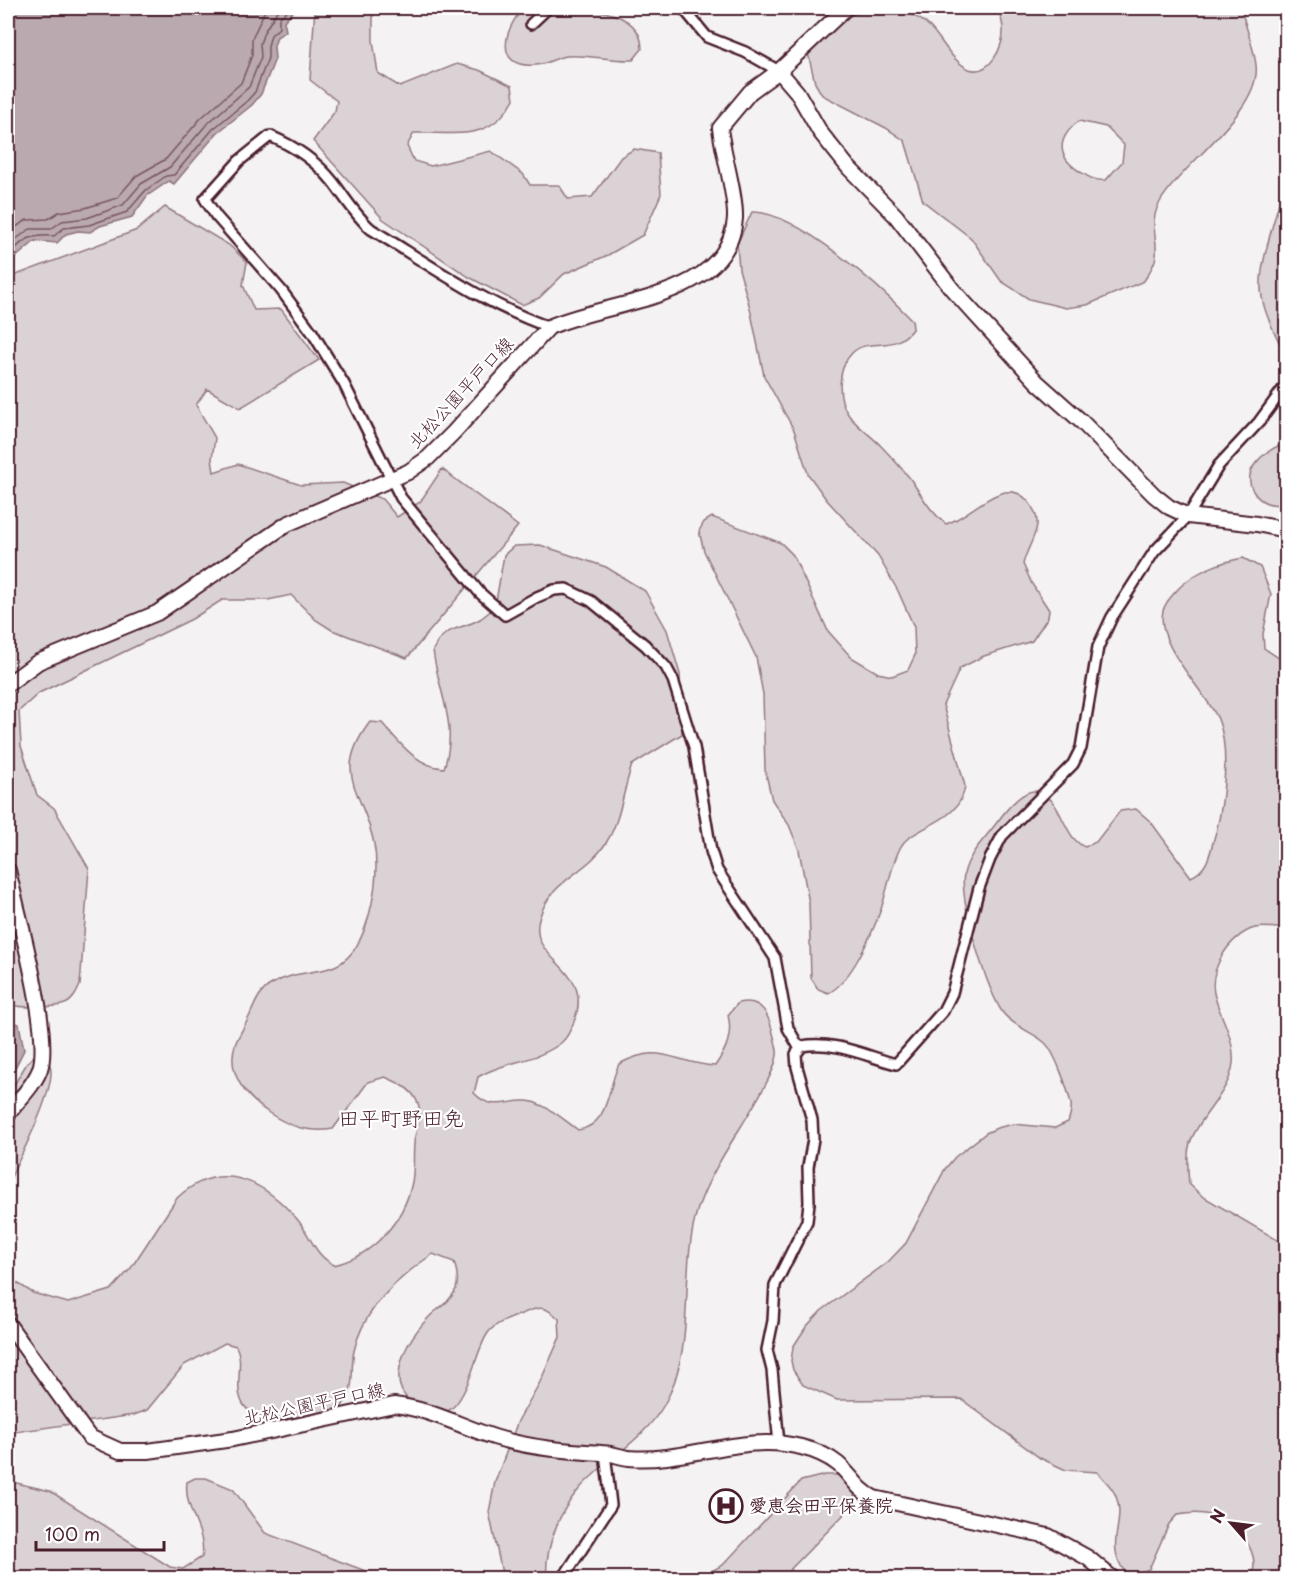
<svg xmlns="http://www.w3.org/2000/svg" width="1294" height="1586" font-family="'Playpen Sans','Klee One',sans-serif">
<rect width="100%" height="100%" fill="#f4f2f2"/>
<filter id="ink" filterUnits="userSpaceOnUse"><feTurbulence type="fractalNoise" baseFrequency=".0167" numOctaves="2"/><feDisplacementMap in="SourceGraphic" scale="12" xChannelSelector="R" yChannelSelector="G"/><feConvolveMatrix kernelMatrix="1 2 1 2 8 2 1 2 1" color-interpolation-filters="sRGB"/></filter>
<g filter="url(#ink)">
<path fill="#dbd2d5" stroke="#927880" stroke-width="1.5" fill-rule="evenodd" d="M315 8H373V41L378 73 400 87 457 64 479 70 512 86 514 99C490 143 457 132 414 133L407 146 414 161 431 166 491 151 523 174 530 185H559L568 199 592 197 621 157 634 149 658 153 661 194 643 235 608 255 564 274 539 298 522 305 469 277 383 219 313 141 335 111 337 101 310 80Z
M524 8C557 8 642 0 642 49L633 60C612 61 585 54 567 56 556 57 546 65 535 65 493 69 504 27 524 8Z
M998 8H1241C1245 26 1254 47 1256 65 1262 110 1181 165 1160 202 1148 224 1158 235 1156 256 1155 265 1148 274 1144 281L1087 305 1066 308 1029 299 1001 281 971 238 923 201 905 141 886 128 822 95 815 83 808 53C814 45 821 31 830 25 858 7 903 2 929 26 942 39 952 62 969 69 990 76 1004 46 1003 30 1003 23 1000 14 998 8ZM1079 121 1106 127 1124 145 1122 162 1106 180C1094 181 1089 177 1079 171 1056 156 1057 138 1079 121Z
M1286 182V349L1281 346C1257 297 1256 288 1270 235 1275 217 1279 200 1286 182Z
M165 207 229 245 247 262 243 285 254 310 281 309 319 360 240 408 207 389 196 405 215 438 212 459 214 472 238 464 301 485 343 483 382 499 397 517 420 502 442 469 518 526 407 658 332 630 316 620 291 595 268 600H222L192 619 39 693 19 711 21 746 37 795 54 808 89 869 80 985C77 992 73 1001 65 1004 55 1008 17 1008 8 1004V278L137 230Z
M752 212C797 211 881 288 912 320L913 328C894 355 869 336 852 353 837 368 837 398 848 414 856 426 871 435 881 446 891 456 900 467 909 477 921 494 929 511 946 524 971 517 1003 474 1027 500 1033 507 1038 515 1037 525 1035 538 1026 551 1023 564L1032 584 1049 610 1048 617 1032 641 984 656 960 668 943 705 965 786C961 818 927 823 906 840 894 850 887 893 881 909 873 932 850 984 828 993L818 989 811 978 809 903 799 850 789 825 772 800 765 770 763 694 756 657 704 551 699 531 704 522 712 517 781 543 793 555 828 631 851 657 878 673 892 676 908 670 915 655 914 627 898 591 878 556 826 499 808 474 794 430 764 376 750 308 739 269 737 244Z
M1286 443V505C1280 505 1273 505 1267 503 1261 501 1256 496 1253 491 1240 468 1268 449 1286 443Z
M540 545 606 567 645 591 667 630 680 674 682 734 632 765C623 790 621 820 606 843 587 873 552 879 540 916 524 961 594 965 575 1019 572 1027 568 1037 562 1042 538 1062 504 1061 478 1077L474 1093C495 1115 512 1096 533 1102 551 1108 563 1119 578 1130 610 1125 607 1088 619 1064 661 1041 672 1063 715 1066 726 1050 733 1035 728 1015L738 1003C763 997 769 1016 774 1037 775 1042 778 1050 777 1055 775 1070 764 1087 757 1100 737 1135 711 1170 698 1208 678 1270 698 1346 664 1405 634 1456 577 1468 555 1530 549 1546 545 1561 547 1578H503L489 1512 495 1482 518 1421 540 1382 560 1337 559 1319C546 1306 540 1306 524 1313 512 1318 496 1322 488 1333 470 1357 466 1445 411 1402 402 1395 398 1385 399 1374 401 1351 415 1331 431 1315 440 1307 451 1301 456 1289 459 1280 457 1271 454 1262L433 1254C400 1276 363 1309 354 1351 350 1370 356 1386 344 1403 341 1408 333 1417 328 1419 309 1428 254 1423 243 1404 233 1387 245 1363 236 1346L225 1343 184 1365 147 1410 134 1415 8 1433V1277L33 1293 68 1303 111 1290 131 1268 177 1198C220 1158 263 1180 297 1219 310 1234 314 1255 334 1265 373 1256 404 1221 412 1182 415 1167 412 1151 415 1136 418 1125 423 1113 417 1101 411 1088 397 1082 385 1077L368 1082 333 1129C309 1133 290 1127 269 1113 247 1098 226 1074 235 1045 238 1036 245 1026 249 1017 255 1004 259 991 272 984 311 961 345 987 366 925 374 901 379 870 374 844 364 791 330 775 370 722L382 723C399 742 417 767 444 768 459 724 438 693 433 650 445 625 459 631 480 619 485 616 490 611 495 607L504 555 514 546Z
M1243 558 1260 567 1271 594 1263 634 1264 648 1286 663V929C1277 928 1264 926 1255 928 1229 935 1207 971 1215 997 1221 1019 1235 1038 1233 1063 1230 1093 1199 1116 1190 1143 1186 1156 1188 1172 1189 1184L1202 1196 1286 1245V1578H1251C1263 1551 1235 1522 1210 1515 1199 1512 1188 1513 1177 1515L1169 1524 1149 1569 1136 1574 1125 1572C1103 1543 1128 1522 1115 1494 1111 1486 1103 1478 1097 1472L1066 1470 1040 1458 961 1399 837 1400 803 1385 793 1370 791 1361 793 1347 806 1327 821 1311 888 1262 906 1243 945 1169 955 1157 986 1133 997 1128 1013 1124 1055 1128 1068 1122C1070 1116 1072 1110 1071 1104 1068 1090 1055 1051 1044 1042 1031 1031 1014 1027 1003 1013 987 992 959 900 964 874 969 852 985 839 998 821 1006 810 1025 786 1040 792 1063 801 1063 838 1085 847L1096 842 1120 811 1136 809 1151 822 1191 877C1210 869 1210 850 1216 832 1224 802 1230 748 1218 719 1205 690 1155 645 1163 611 1165 602 1172 596 1178 589 1194 572 1220 562 1243 558Z
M35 1055C41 1057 48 1058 50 1065 58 1087 18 1160 8 1184V1095L27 1063Z
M825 1475H842L853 1481 855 1503 782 1578H674L686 1572 706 1574 723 1565 801 1481Z
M195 1478H206L233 1489 265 1533 384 1578H8V1481L50 1491 170 1567 183 1569 202 1557C207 1531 183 1509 187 1482Z"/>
<path fill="#baa9ae" stroke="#8d727a" stroke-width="1.5" d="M8 8H296L284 21 286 31 277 37 274 46 275 59 261 94 252 105 217 133 174 184 169 181 147 196 132 217 100 226 90 232 78 231 66 234 57 243 35 241 8 264Z
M8 1020 19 1024 24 1050 8 1082Z"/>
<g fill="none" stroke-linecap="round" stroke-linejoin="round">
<path stroke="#77565f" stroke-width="1.5" d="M8 232 27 220 48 219 59 212 85 208 117 198 136 176 166 159 201 118 241 83 252 55V39L266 8
M8 245 30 229H51L62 221 87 218 123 205 141 184 170 167 207 124 249 87 261 57 260 44 264 32 279 8
M8 257C23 238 30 235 54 236L64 228 89 225 127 212 146 190 166 176 174 175 213 129 247 101 255 92 268 58V46L271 35 279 28V18L290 8"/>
<defs>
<path id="street" d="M683 8 707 37 745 52 779 71
M531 24 548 8
M549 327C484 304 430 265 371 229 356 216 346 199 333 182 317 162 294 146 270 136L239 161 205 199 216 216 281 290 312 332 344 384 401 498 480 593 505 615 537 597 554 590 566 589 591 601 645 645 666 667 673 680 694 747 711 851 717 870 775 958 788 1028 800 1049
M779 1444 772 1370 767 1350 773 1321 775 1285 807 1221 809 1203 808 1167 813 1139 812 1120 797 1067 796 1054 802 1046C833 1040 866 1056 896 1064L943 1011 952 993 979 888 990 859 1002 836 1073 764 1081 748 1098 647 1112 617 1154 552 1188 516 1219 465 1259 422 1286 385
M563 1578 611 1505 605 1453"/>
<path id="secondary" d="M779 71 797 92 820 132 848 167 896 216 952 289 1037 382 1082 422 1154 495 1169 507 1188 516 1257 524 1286 530
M8 684 38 662 157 613 287 524 408 472 428 458 454 432 549 327C607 300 729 301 735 218 736 194 723 155 720 128L750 92 779 71 846 8
M8 870C17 912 52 1034 40 1069 34 1086 18 1100 8 1114
M8 1324 89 1437 120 1451H148L233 1439 394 1405C430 1409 460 1426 494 1437 529 1448 566 1451 602 1453 611 1453 620 1457 629 1458 686 1463 744 1432 801 1447 813 1450 828 1456 838 1464 852 1476 857 1490 874 1498L1048 1536 1088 1558 1112 1578"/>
</defs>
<use href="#street" stroke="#4a1f2b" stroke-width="14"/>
<use href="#secondary" stroke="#4a1f2b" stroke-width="18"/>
<use href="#street" stroke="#fff" stroke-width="9"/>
<use href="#secondary" stroke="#fff" stroke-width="14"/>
</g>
</g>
<defs>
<symbol id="hospital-ring" viewBox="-11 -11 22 22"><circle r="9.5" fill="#fff" stroke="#4a1f2b" stroke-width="1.5"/><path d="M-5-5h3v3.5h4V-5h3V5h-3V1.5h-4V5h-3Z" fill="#4a1f2b"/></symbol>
</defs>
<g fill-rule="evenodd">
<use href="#hospital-ring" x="707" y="1487" width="38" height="38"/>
</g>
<g text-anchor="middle" stroke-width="4.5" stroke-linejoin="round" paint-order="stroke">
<g font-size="18" fill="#4a1f2b" stroke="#fff">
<text transform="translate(461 393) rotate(-47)" y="6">北松公園平戸口線</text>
<text transform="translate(314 1404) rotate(-12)" y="6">北松公園平戸口線</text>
</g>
<g font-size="18" font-weight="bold" fill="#4a1f2b" stroke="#fff" text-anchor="start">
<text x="749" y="1512">愛恵会田平保養院</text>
</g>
<g font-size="21" fill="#4a1f2b" stroke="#fff">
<text x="401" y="1126">田平町野田免</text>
</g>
</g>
<rect width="1294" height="1586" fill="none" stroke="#fff" stroke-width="30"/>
<rect x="15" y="15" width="1264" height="1556" fill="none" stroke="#4a1f2b" stroke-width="2" filter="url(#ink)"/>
<g transform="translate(1231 1523) rotate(298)" stroke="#ffffff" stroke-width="4.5" paint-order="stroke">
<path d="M0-4.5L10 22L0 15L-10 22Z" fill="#4a1f2b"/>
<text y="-9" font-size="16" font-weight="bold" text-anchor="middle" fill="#4a1f2b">N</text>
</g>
<path d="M36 1541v9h128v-9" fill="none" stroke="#4a1f2b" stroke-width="3"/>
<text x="45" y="1541" font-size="18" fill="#4a1f2b" stroke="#ffffff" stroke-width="4.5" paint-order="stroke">100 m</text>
</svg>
